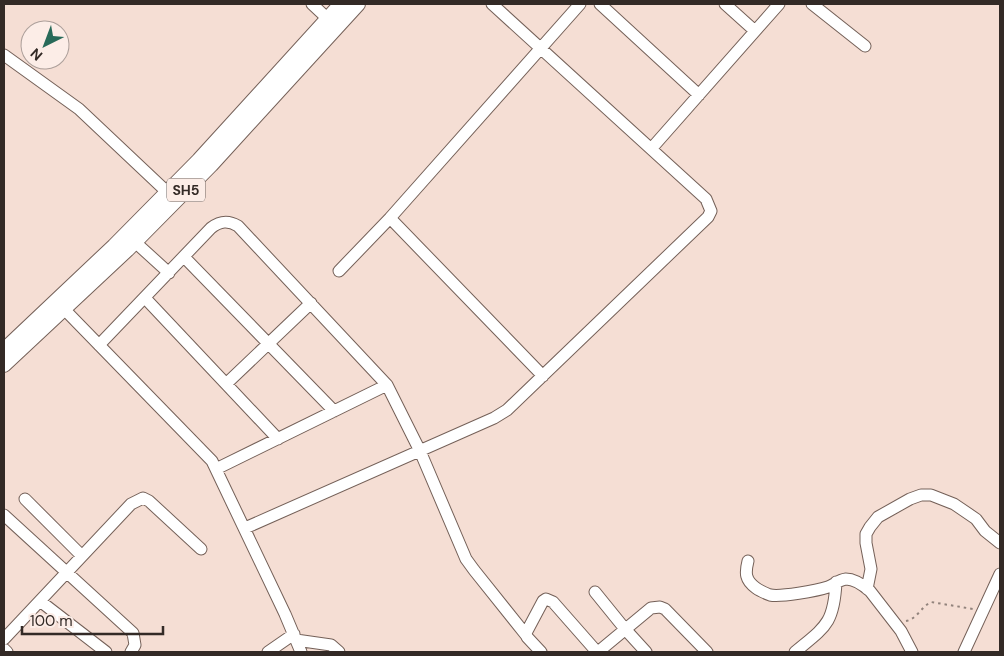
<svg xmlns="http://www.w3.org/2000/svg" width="1004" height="656" font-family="'DM Sans',sans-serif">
<rect width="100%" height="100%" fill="#f5ded4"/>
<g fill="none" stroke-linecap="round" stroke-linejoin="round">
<defs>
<path id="minor" d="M312 4 328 19
M600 4 699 95
M725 4 755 31
M812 4 865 46
M4 55 79 109 167 192
M651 149 779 4
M390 218 543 376
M135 242 169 273
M184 257 334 411
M339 271 390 218 580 4
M145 298 278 439
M64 309 212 461 285 614 301 652
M99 345 211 228C220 221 228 220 238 226L387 385 420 451 466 559 474 570 526 635
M226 384 311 303
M216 469 387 385
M25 499 82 556
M4 515 133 633 135 645 131 652
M245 528 494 418 507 410 708 217 711 211 706 199 492 4
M748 561C745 573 745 580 756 588 760 591 765 593 770 595 781 597 816 591 828 587 834 585 838 580 846 579 855 579 863 585 870 591L901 631 912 652
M867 589 871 569 866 543V534L870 527 878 517 910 499 921 495H931L954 504 976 519 985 531 1000 543
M595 592 625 629 646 652
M40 601 106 652
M4 639 131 504 143 498 149 501 201 549
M296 640 331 645 339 652
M4 649 7 652
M268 652 294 634
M541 652 527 637 526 633 543 601 546 599 553 602 597 652
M598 652 651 608 660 607 665 609 707 652
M795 652C825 627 834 624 836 582
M964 652 1000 574"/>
<path id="major" d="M4 350 114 246 199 160 341 4
M4 365 127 250 211 165 358 4"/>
</defs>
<use href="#minor" stroke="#746058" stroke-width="13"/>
<use href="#major" stroke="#746058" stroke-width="16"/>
<path stroke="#92837c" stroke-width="2" stroke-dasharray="2.5 4" stroke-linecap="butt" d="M906 621C917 619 921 607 931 602L973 609"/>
<use href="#minor" stroke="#fff" stroke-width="11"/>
<use href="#major" stroke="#fff" stroke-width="14"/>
</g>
<g text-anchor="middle" stroke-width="4" stroke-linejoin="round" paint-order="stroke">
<rect fill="#fcede7" stroke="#6f6460" stroke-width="1" x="167" y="178.5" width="38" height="23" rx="4"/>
<g font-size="14" font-weight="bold" fill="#332a26">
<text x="186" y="195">SH5</text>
</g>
</g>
<rect width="1004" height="656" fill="none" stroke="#332a26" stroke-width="10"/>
<g transform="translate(45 45) rotate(222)"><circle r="24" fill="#fcede7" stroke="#ac9f9a"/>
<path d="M0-4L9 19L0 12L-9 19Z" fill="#286a59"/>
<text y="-8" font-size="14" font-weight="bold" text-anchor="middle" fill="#332a26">N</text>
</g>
<path d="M22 626v8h141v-8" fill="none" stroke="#332a26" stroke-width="2.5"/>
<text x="30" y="626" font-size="15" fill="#332a26" stroke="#fcede7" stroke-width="4" paint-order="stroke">100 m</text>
</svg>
